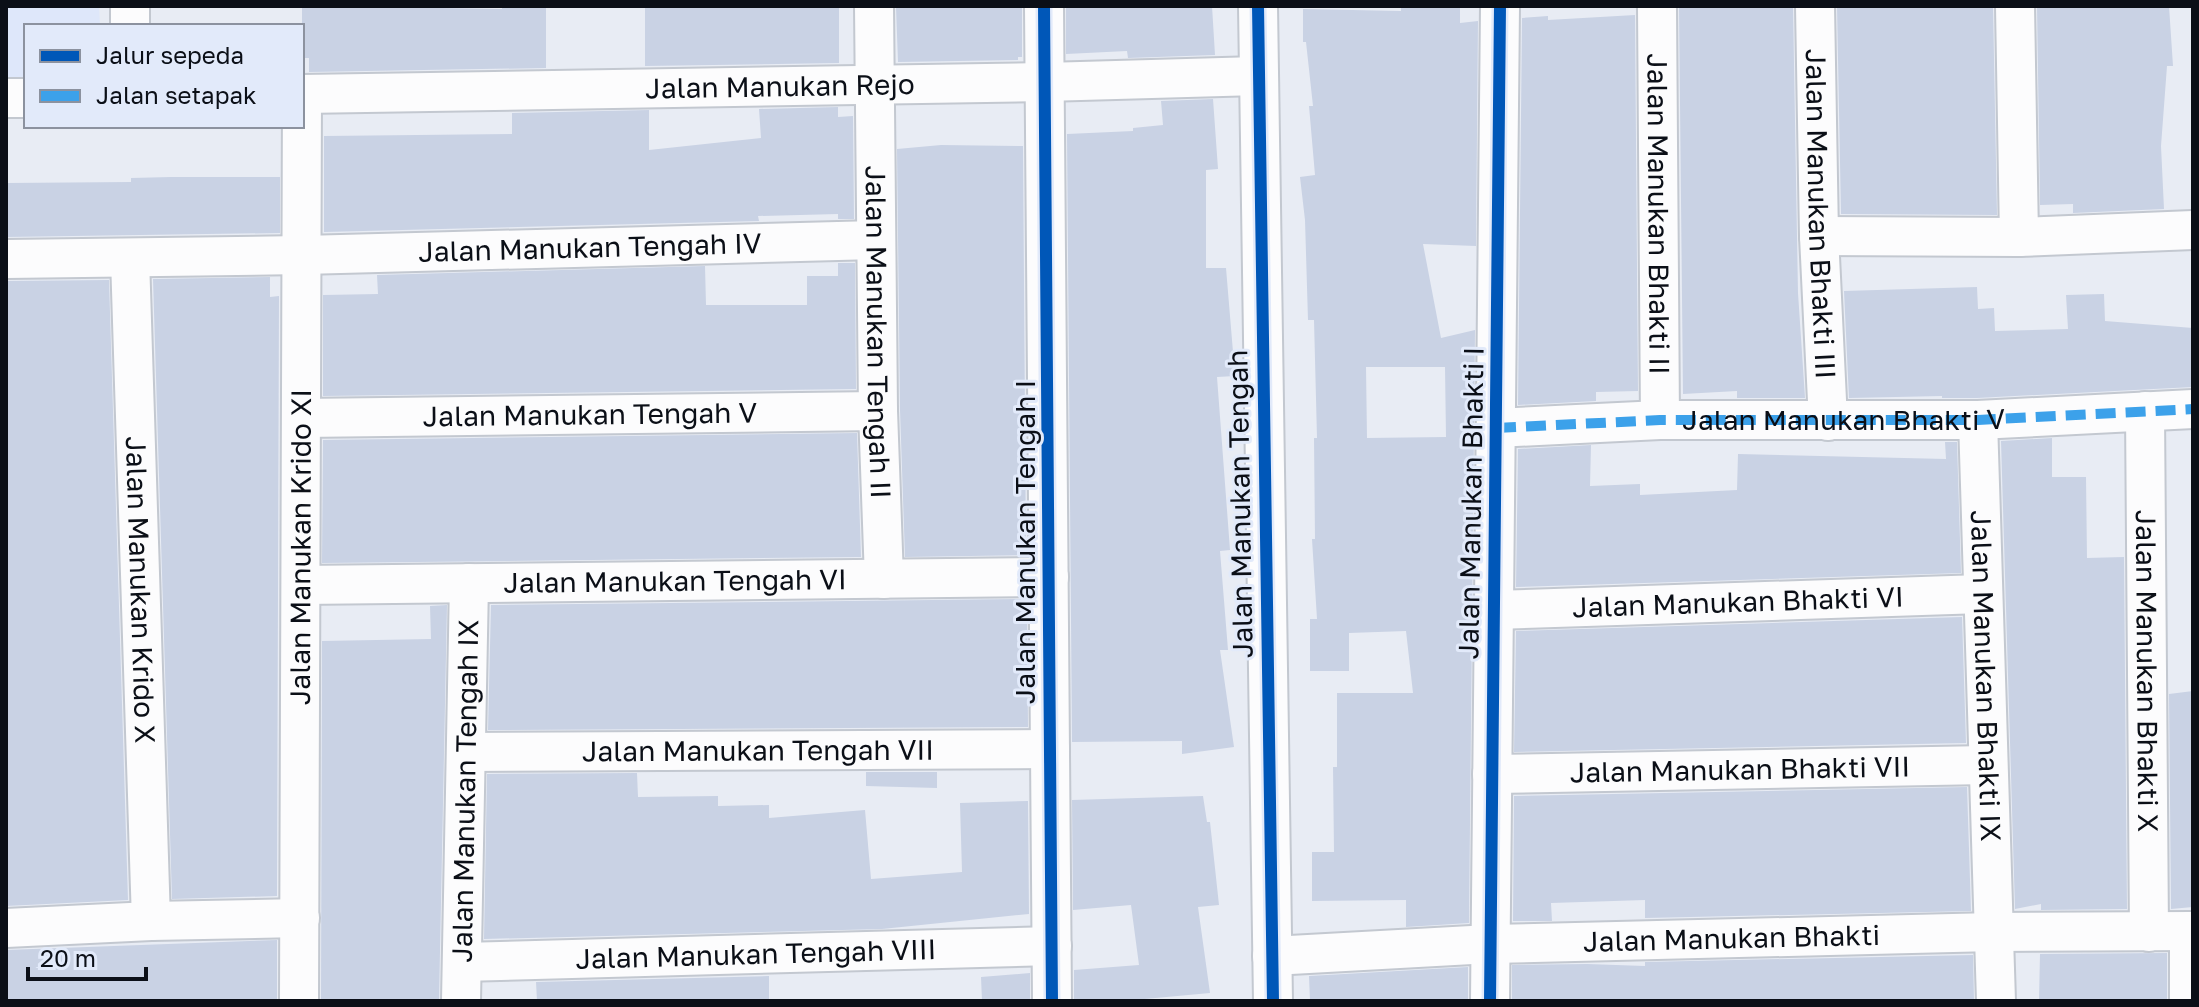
<svg xmlns="http://www.w3.org/2000/svg" width="2199" height="1007" font-family="'Golos Text',sans-serif">
<rect width="100%" height="100%" fill="#e8ecf4"/>
<path fill="#dee7fa" d="M6 6H99L100 26H26V88H6Z"/>
<path fill="#c9d2e4" fill-rule="evenodd" d="M302 6H442V8L502 9V6H546V68L309 72V58H302Z
M645 6H839V63L645 66Z
M912 6H1022V57H1018V60L898 62 896 7Z
M1066 6H1212L1215 55 1128 58 1127 51 1066 54Z
M1401 6H1460V23L1478 21 1476 246 1423 244 1441 338 1475 330 1469 923 1406 927V900L1312 901V852H1334L1333 767H1337V693H1413L1406 631 1349 633V671H1310V619H1317L1312 539H1315L1314 438H1317L1314 320H1308L1305 220 1300 177 1315 175 1309 106H1313L1306 42H1303V9L1401 11ZM1366 367H1445L1446 437 1367 438Z
M1679 6H1793L1798 293 1805 398H1737V391L1683 394Z
M1837 6H1993L1997 215 1841 214Z
M2037 6H2169L2173 66H2167L2161 146 2164 209 2073 213V204L2040 205Z
M1635 15 1638 391 1596 392V401L1518 405 1522 18 1548 16V20Z
M1213 99 1218 169 1206 170V268H1226L1235 376 1217 377 1230 550 1220 551 1228 650H1220L1234 747 1182 754V741L1072 742 1067 134 1133 131V128L1163 125 1161 101Z
M838 107V117L853 116 854 219H838V214L758 216 759 221 324 232V136L512 134V113L649 110V150L761 138 759 109Z
M941 145 1023 146 1026 555 905 557 900 410 897 149Z
M171 177H280V233L6 237V183L131 182V178Z
M838 263H855L856 389 323 396V295L378 294 377 275 705 266 706 305H807V276H838Z
M270 277V297L279 296 277 896 172 899 153 279Z
M109 280 128 900 6 906V281Z
M1977 287 1978 309 1994 308 1995 331 2068 329 2066 295 2104 294 2105 321 2193 328V387L1977 398H1942V396L1849 398 1844 291Z
M857 433 861 557 322 563 323 440Z
M2052 438V477H2086L2087 558 2124 557 2127 909 2041 910V904L2015 909 2001 441Z
M1945 442H1957L1961 573 1516 587 1518 449 1591 445 1590 486 1640 484V495L1737 490 1738 454 1946 459Z
M1027 599 1028 727 488 730 491 605Z
M447 605 439 1001H321L322 641 431 639 430 606Z
M1962 617 1966 743 1514 752 1516 631Z
M2193 691V907L2171 909 2169 694Z
M866 772H937V788L866 786Z
M637 773 638 797 718 796V806L769 805V818L865 810 871 879 962 872 960 803 1028 801 1029 914 882 929 484 939 487 774Z
M1967 787 1971 911 1645 918V900L1551 903 1552 921H1513L1514 796Z
M1203 796 1207 822H1210L1219 905 1198 907 1210 993 1123 1001H1074V970L1139 965 1131 905 1073 910 1072 800Z
M277 940V999L6 1001V950Z
M2167 953V1001H2039L2040 954Z
M1973 955 1974 1001H1512V965L1587 964 1645 966V962Z
M1468 967V1001H1310L1309 976Z
M1030 973V1001H982L981 977Z
M769 976V1001H537L536 982Z"/>
<g fill="none" stroke-linecap="round" stroke-linejoin="round">
<defs>
<g id="street">
<path d="M130 6V26"/>
<path id="s1" d="M874 6 878 411 884 579"/>
<path d="M1044 6 1052 1001"/>
<path d="M1258 6 1273 1001"/>
<path id="s2" d="M1657 6 1660 420"/>
<path id="s3" d="M1815 6 1819 236 1828 421"/>
<path d="M2015 6 2019 237"/>
<path id="s4" d="M302 94 1045 82 1258 76"/>
<path d="M6 98H26"/>
<path d="M1819 236 2019 237 2193 230"/>
<path id="s5" d="M130 258 151 921"/>
<path id="s6" d="M6 259 303 255 876 240"/>
<path id="s7" d="M2145 411 2149 932"/>
<path id="s8" d="M302 418 878 411"/>
<path id="s9" d="M1978 420 1996 1001"/>
<path id="s10" d="M1496 428 1660 420H1978L2193 409"/>
<path id="s11" d="M301 585 1049 577"/>
<path id="s12" d="M1494 610 1982 594"/>
<path id="s13" d="M466 752 1050 749"/>
<path id="s14" d="M1492 774 1988 765"/>
<path d="M6 928 151 921 300 918"/>
<path d="M2189 931V1001"/>
<path id="s15" d="M1272 956 1490 944 1994 932 2193 931"/>
<path id="s16" d="M462 962 1052 946"/>
<path id="s17" d="M299 1001 302 94"/>
<path id="s18" d="M461 1001 469 583"/>
<path d="M1490 1001 1500 6"/>
</g>
</defs>
<use href="#street" stroke="#c3c8d0" stroke-width="42"/>
<use href="#street" stroke="#fcfcfd" stroke-width="38"/>
<path stroke="#3ca1ea" stroke-width="10" stroke-dasharray="20 10" stroke-linecap="butt" d="M1496 428 1660 420H1978L2193 409"/>
<defs>
<path id="cycleway" d="M1044 6 1052 1001
M1258 6 1273 1001
M1490 1001 1500 6"/>
</defs>
<use href="#cycleway" stroke="#e2eafa" stroke-width="17"/>
<use href="#cycleway" stroke="#0057b8" stroke-width="12"/>
</g>
<g text-anchor="middle" stroke-width="6" stroke-linejoin="round" paint-order="stroke">
<g font-size="28" fill="#0b0f17" stroke="#e2eafa">
<text dy="10" stroke="none"><textPath href="#s4" startOffset="478">Jalan Manukan Rejo</textPath></text>
<text dy="10" stroke="none"><textPath href="#s2" startOffset="208">Jalan Manukan Bhakti II</textPath></text>
<text dy="10" stroke="none"><textPath href="#s3" startOffset="208">Jalan Manukan Bhakti III</textPath></text>
<text dy="10" stroke="none"><textPath href="#s6" startOffset="584">Jalan Manukan Tengah IV</textPath></text>
<text dy="10" stroke="none"><textPath href="#s1" startOffset="326">Jalan Manukan Tengah II</textPath></text>
<text dy="10" stroke="none"><textPath href="#s8" startOffset="288">Jalan Manukan Tengah V</textPath></text>
<text dy="10" stroke="none"><textPath href="#s10" startOffset="348">Jalan Manukan Bhakti V</textPath></text>
<text transform="translate(1471 503) rotate(-89)" y="10">Jalan Manukan Bhakti I</text>
<text transform="translate(1240 504) rotate(-91)" y="10">Jalan Manukan Tengah</text>
<text transform="translate(1025 542) rotate(-90)" y="10">Jalan Manukan Tengah I</text>
<text dy="10" stroke="none"><textPath href="#s17" startOffset="454">Jalan Manukan Krido XI</textPath></text>
<text dy="10" stroke="none"><textPath href="#s11" startOffset="374">Jalan Manukan Tengah VI</textPath></text>
<text dy="10" stroke="none"><textPath href="#s5" startOffset="332">Jalan Manukan Krido X</textPath></text>
<text dy="10" stroke="none"><textPath href="#s12" startOffset="244">Jalan Manukan Bhakti VI</textPath></text>
<text dy="10" stroke="none"><textPath href="#s7" startOffset="260">Jalan Manukan Bhakti X</textPath></text>
<text dy="10" stroke="none"><textPath href="#s9" startOffset="256">Jalan Manukan Bhakti IX</textPath></text>
<text dy="10" stroke="none"><textPath href="#s13" startOffset="292">Jalan Manukan Tengah VII</textPath></text>
<text dy="10" stroke="none"><textPath href="#s14" startOffset="248">Jalan Manukan Bhakti VII</textPath></text>
<text dy="10" stroke="none"><textPath href="#s18" startOffset="210">Jalan Manukan Tengah IX</textPath></text>
<text dy="10" stroke="none"><textPath href="#s15" startOffset="460">Jalan Manukan Bhakti</textPath></text>
<text dy="10" stroke="none"><textPath href="#s16" startOffset="294">Jalan Manukan Tengah VIII</textPath></text>
</g>
</g>
<rect width="2199" height="1007" fill="none" stroke="#0b0f17" stroke-width="16"/>
<rect x="24" y="24" width="280" height="104" fill="#e2eafa" stroke="#8c929f" stroke-width="2"/>
<rect x="40" y="50" width="40" height="12" fill="#0057b8" stroke="#8c929f" stroke-width="2"/>
<text x="96" y="64" font-size="24" fill="#0b0f17">Jalur sepeda</text>
<rect x="40" y="90" width="40" height="12" fill="#3ca1ea" stroke="#8c929f" stroke-width="2"/>
<text x="96" y="104" font-size="24" fill="#0b0f17">Jalan setapak</text>
<path d="M28 967v12h118v-12" fill="none" stroke="#0b0f17" stroke-width="4"/>
<text x="40" y="967" font-size="24" fill="#0b0f17" stroke="#e2eafa" stroke-width="6" paint-order="stroke">20 m</text>
</svg>
